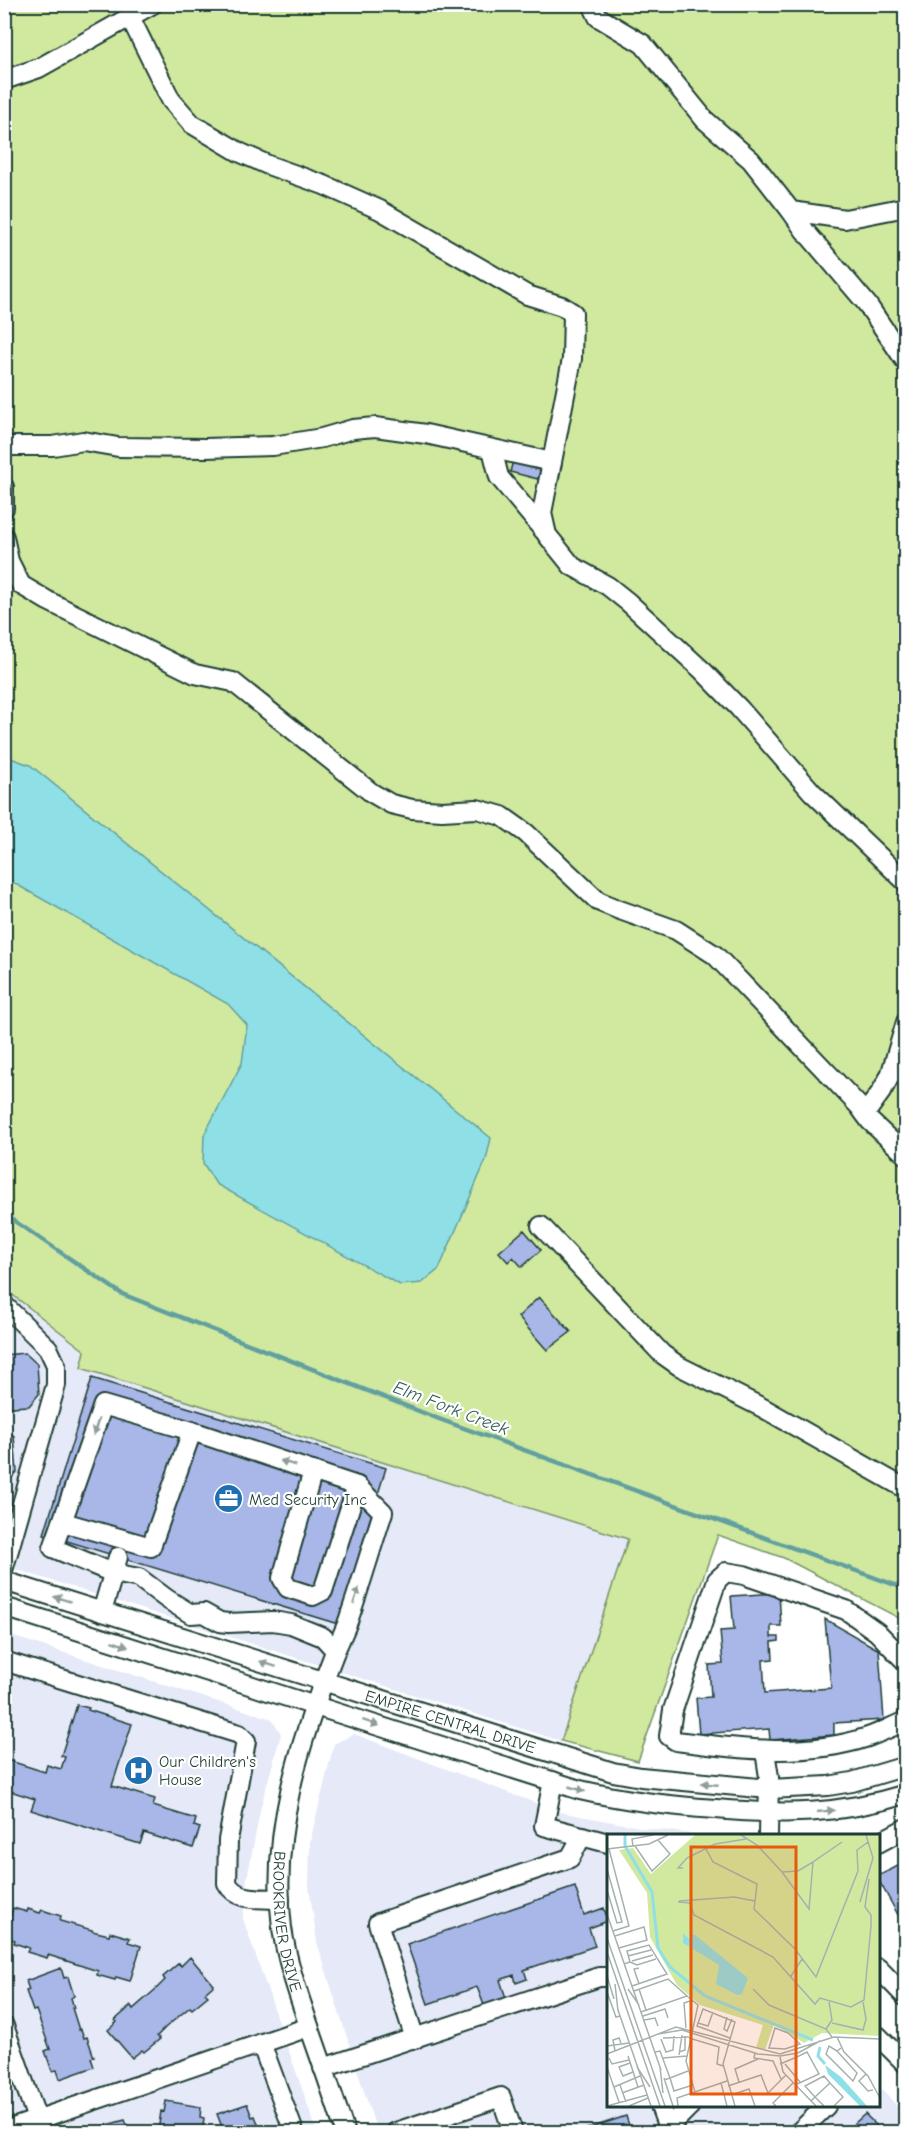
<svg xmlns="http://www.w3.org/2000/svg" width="910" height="2137" font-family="'Comic Neue',sans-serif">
<rect width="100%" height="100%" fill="#fff"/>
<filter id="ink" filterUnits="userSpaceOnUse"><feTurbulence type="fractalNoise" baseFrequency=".0167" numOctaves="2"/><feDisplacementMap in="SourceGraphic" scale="12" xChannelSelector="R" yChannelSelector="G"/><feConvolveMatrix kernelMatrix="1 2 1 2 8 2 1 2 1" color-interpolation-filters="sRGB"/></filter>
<g filter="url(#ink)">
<path fill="#e5e9f8" d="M4 1289 86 1351 82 1368 628 1539 561 1741 5 1566Z
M5 1634 272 1719 281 1734 261 1806 247 1878 243 1919 317 2132H5Z
M354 1734 559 1812 644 1828 701 1835 733 1834V1836H608V2106H878L879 2086 905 2115V2132H377L317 1942 309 1886 310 1842 334 1744Z"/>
<path fill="#d0e99f" stroke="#78936a" stroke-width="1.5" d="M5 5H905V1624L901 1619 784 1558 718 1535 638 1761 561 1741 628 1539 81 1368 85 1351 5 1289Z"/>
<path fill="#8fe0e6" stroke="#629f9f" stroke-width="1.5" d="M5 756 30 765 491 1138 486 1160 439 1269 422 1283 400 1285 216 1184 203 1163 204 1135 242 1063 247 1025 228 1004 5 878 4 783 6 782 5 779Z"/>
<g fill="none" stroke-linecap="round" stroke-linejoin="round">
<path stroke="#629f9f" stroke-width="4.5" d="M4 1214 122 1294 439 1419 906 1589"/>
</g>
<path fill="#a8b7e7" stroke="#1f3d34" stroke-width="1.5" d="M514 457 542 464 538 479 510 472Z
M524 1230 541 1250 522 1267 513 1257 508 1262 499 1252Z
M539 1297 571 1332 547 1350 518 1317Z
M25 1353 37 1364 39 1394 29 1406 11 1407 4 1415V1355Z
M92 1378 386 1468 338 1624 44 1534Z
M4 1428 14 1436 17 1472 4 1486Z
M779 1593 781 1626H771V1637H779V1641L772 1642 773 1659 763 1660 765 1693 831 1688 825 1619 879 1650 884 1720 834 1723V1735L770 1740 769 1729 699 1734 696 1698 711 1697 709 1665 723 1664 720 1631 734 1630 731 1596Z
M77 1705 89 1708 88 1710 132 1724 112 1786 155 1799 153 1806 196 1819 194 1826 200 1828 193 1848 144 1833 140 1844 31 1810 35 1799 4 1789V1759L45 1772 47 1765 61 1769 65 1757 61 1756Z
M906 1862V1929L878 1879V1876Z
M575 1887 584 1915 604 1908 608 1921 589 1928 595 1946 524 1970 527 1979 516 1983 514 1975 500 1980 506 1998 484 2005 477 1987 428 2004 407 1944Z
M13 1908 27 1912 28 1909 40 1913 42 1910 61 1916 60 1921 92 1930V1931L109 1935 110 1932 130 1938 128 1942 141 1946 130 1981 116 1977 115 1980 97 1975 98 1971 48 1955 47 1958 27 1952 29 1948 14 1943 15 1940 4 1937Z
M190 1957 214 1985 205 1993 208 1996 192 2009 190 2007 166 2027 157 2036 160 2039 144 2052 142 2050 132 2058 108 2030 117 2022 115 2020 131 2006 133 2009 156 1989 165 1980 163 1977 179 1963 181 1966Z
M61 1968 64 1978 68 1977 74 1996 71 1998 74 2008H72L79 2030 81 2029 84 2038 87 2037 94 2057 91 2058 94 2067 60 2079 57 2070 52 2071 45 2051 50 2049 36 2010 33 2011 26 1991 29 1990 26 1981Z
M166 2101 201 2107 200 2117 204 2118 202 2132H158L161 2111 164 2112Z
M247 2104 252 2117 255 2116 260 2129 263 2128 265 2132H222L220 2128 222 2127 217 2114Z
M865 2114 883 2132H845Z
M626 2116 630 2129 638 2127 640 2132H578Z
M125 2120 130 2132H93L92 2129Z"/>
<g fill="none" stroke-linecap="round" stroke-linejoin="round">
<defs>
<g id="minor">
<path d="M592 4 598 17 643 44 705 120 751 160 791 211 845 219 906 207"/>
<path d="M4 80 39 68 153 4"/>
<path d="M791 211 805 231 867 304 906 362"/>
<path d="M4 446H53L83 441 118 447 205 448 273 446 322 438 353 429 375 427 426 434 552 462 572 359 573 313 562 306 527 295 380 210 324 185 268 165 239 152 192 124 171 100 130 17"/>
<path d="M492 449 499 477 544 531"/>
<path d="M552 462 542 513 547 535 572 566 608 586 628 602 703 671 739 708 812 792 906 882"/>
<path d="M4 487V508"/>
<path d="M4 537 9 561 21 585 48 601 195 674 233 682 372 793 391 804 412 809 442 811 477 809 502 816 526 833 598 901 617 909 676 930 715 955 859 1106 870 1121 906 1155"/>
<path d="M865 1114 881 1092 890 1076 906 1022"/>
<path d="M541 1226 662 1354 679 1366 763 1408 906 1489"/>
<path d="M4 1305 48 1348 56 1365V1385L4 1567"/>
<path d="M313 1471 282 1578 288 1588 313 1596 323 1591 357 1486"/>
<path d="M63 1522 151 1547 192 1431"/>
<path id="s1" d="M4 1581 613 1772 641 1777 769 1789 828 1786 852 1782 906 1766"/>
<path d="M4 1607 580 1790C627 1801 668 1806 716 1809 785 1815 838 1815 906 1794"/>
<path d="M102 1612 118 1557"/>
<path id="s2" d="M335 1650 323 1637 291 1624 273 1621 228 1623 220 1622 204 1613 191 1614 167 1599 139 1578 113 1573 53 1548 103 1405 192 1431 357 1486 383 1512C371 1549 360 1587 347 1624 343 1634 338 1644 334 1654 300 1741 270 1833 282 1928 287 1963 299 1996 310 2029 322 2063 334 2098 345 2132"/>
<path d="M4 1661 239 1734 246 1741 228 1840 227 1883C237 1902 261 1898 280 1899"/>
<path d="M906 1662 877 1632 846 1610 744 1575 726 1572 717 1580 673 1710 669 1736 676 1741C739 1749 805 1758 868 1737 880 1733 893 1726 906 1721"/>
<path d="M765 1751 769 1777 768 1836"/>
<path d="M553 1781 544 1826 608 1843"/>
<path d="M878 1843 906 1828"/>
<path d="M878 1968 906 1997"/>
<path d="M4 2026 37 2119"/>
<path d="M878 2036 906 2064"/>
<path d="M415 2039 378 1923 570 1858 582 1836"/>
<path d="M261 2043 294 2132"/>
<path d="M323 2068 599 1977H608"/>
<path d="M660 2106 668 2128 690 2106"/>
<path d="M4 2131 309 2027"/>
<path d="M396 2132 501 2097 513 2132"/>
<path d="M799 2132 826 2106"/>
</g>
</defs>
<use href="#minor" stroke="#1f3d34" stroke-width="22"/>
<use href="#minor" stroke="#fff" stroke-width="18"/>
</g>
<defs><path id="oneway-solid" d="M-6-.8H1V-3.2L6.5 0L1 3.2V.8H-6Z" transform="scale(1.5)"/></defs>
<g fill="#8f9e9a">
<use href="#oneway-solid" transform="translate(96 1427) rotate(109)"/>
<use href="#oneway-solid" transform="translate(288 1463) rotate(-162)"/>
<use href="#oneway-solid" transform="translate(356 1596) rotate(-72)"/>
<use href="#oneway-solid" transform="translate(62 1599) rotate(-163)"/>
<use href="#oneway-solid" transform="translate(120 1644) rotate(18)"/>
<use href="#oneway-solid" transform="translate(268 1664) rotate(-162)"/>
<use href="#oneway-solid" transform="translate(371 1723) rotate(18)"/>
<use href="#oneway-solid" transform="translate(710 1784) rotate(-174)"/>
<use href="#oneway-solid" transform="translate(577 1789) rotate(16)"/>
<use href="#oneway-solid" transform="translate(826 1811) rotate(-6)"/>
</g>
</g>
<defs>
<symbol id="office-disc" viewBox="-11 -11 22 22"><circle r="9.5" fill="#1f6fb2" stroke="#fff"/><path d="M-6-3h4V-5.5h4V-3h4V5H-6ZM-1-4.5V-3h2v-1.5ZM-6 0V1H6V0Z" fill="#fff"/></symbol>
<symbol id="hospital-disc" viewBox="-11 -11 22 22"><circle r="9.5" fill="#1f6fb2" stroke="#fff"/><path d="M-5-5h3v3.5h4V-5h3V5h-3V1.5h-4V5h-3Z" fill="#fff"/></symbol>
</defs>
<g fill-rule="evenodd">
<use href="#office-disc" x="212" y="1482" width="33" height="33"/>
<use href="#hospital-disc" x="122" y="1754" width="33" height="33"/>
</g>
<g text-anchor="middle" stroke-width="4.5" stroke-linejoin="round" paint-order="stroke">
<g font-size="16" fill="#1f3d34" stroke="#fff" text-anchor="start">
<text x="249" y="1505">Med Security Inc</text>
<text x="159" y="1767">Our Children's<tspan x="159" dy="18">House</tspan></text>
</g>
<g font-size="16" fill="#1f3d34" stroke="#fff">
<text dy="6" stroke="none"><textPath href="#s1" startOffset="468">EMPIRE CENTRAL DRIVE</textPath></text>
<text dy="6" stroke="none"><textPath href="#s2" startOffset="1191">BROOKRIVER DRIVE</textPath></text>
</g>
<g font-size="18" font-style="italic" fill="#355e58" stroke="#fff">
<text transform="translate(451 1408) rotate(21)" y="6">Elm Fork Creek</text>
</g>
</g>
<g transform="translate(607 1834)">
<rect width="273" height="273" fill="#fff"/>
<path d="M88 1H273V202L215 199 197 209 167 190 158 216 149 214 156 191 93 171 70 151 43 103 40 59 12 16 26 14 44 40Z" fill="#d0e99f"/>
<path d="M76 99 82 105 83 100 88 101 141 144 135 160 130 161 109 150 112 131 76 109ZM218 231 234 243 260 272H253L221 240Z" fill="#8fe0e6"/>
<path fill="none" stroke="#8fe0e6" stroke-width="3" d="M18 1V12L45 58 51 114 63 133 98 162 206 206M213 213 211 222 218 230"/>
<path fill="none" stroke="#a5b1ae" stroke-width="1.5" d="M134 1 150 11 175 38 191 37 206 28M26 12 25 5 46 1M28 12 45 37 63 20 51 6M0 15 42 10 61 1M2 15 22 92 6 97M76 34H71L80 24 108 10 139 5M0 35 15 88 10 89 0 56M175 38 202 75 206 28 235 8M72 67 127 63 148 67 150 50 106 28 99 15M148 67 147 75 188 115 209 143 251 37 250 16 261 8M71 68 83 69 87 81 166 123 208 170 213 164 244 173 257 166 264 92V81L258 73 262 45M253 68 266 24 259 1M0 80 54 236M8 102 37 93 40 106 12 114M0 104 58 272M0 118 53 272M21 122 44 116M25 127 46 121M23 128 30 131 49 125M17 130 23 128 20 117 42 111 60 140 25 152M32 134 27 135 32 150M0 142 7 165M184 142 195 125M8 150 11 177M21 155 32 171M32 155 39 176M146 155 162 171 219 195 225 203M27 157 61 145 80 162 34 178M0 158 9 183 13 182M80 162 91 171 79 227 88 258M11 176 44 272M36 182 58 175 61 184M120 183 117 195 120 197 125 185M37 186 48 184 51 192M91 189 101 192 106 178M225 189 256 196 259 185 256 168M79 194 77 169 86 166M168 194 181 199 193 210 178 215 162 214ZM219 195 225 186 222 168M51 200 75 196 151 220 173 222 191 219 213 207M230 203 237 218 261 242 273 264M56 204 82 203M82 204 112 213 110 230 116 232M123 204 90 192 96 175 128 188 116 230 128 272M54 205 59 218 66 216 67 202M0 212 22 209M8 217 6 206 12 204 14 209M230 217 250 239 246 247 219 220 222 212 230 217 234 214M48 218 53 217 63 244 57 246M72 218 78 216V202M148 219 147 224 166 227 174 245M0 220 69 193 173 220 227 203 273 205M72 221 75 201M21 222 31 253M173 223 176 238 209 272M2 224 5 230 22 226M56 224 80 222M23 229 12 233 16 242 26 238M173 230 190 223M178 230 193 248M0 233 12 268M30 233 43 253M53 233 56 259M81 237 63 244 67 257 86 251M259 240 252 247 261 257 266 256M57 244 66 272M132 248 128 235 151 225M114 249 120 272M223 249 236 263 227 272M13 251 19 268M188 251 212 240 200 218 190 223 189 220M121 252 154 241 161 259 179 241M7 253 33 242M15 259 37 251M124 261 142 255 148 272M204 267 208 263 223 249 217 242 198 252 208 263 217 272M0 272 40 261M22 272 41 264M71 272 70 264 120 247M169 272 166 269 186 249"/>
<path fill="#e8590c" fill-opacity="0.15" stroke="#e8590c" stroke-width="3" d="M84 13H189V260H84Z"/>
<rect width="273" height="273" fill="none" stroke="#1f3d34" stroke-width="3"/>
</g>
<rect width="910" height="2137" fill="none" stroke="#fff" stroke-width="24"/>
<rect x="12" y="12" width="886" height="2113" fill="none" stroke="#1f3d34" stroke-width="2" filter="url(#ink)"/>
</svg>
